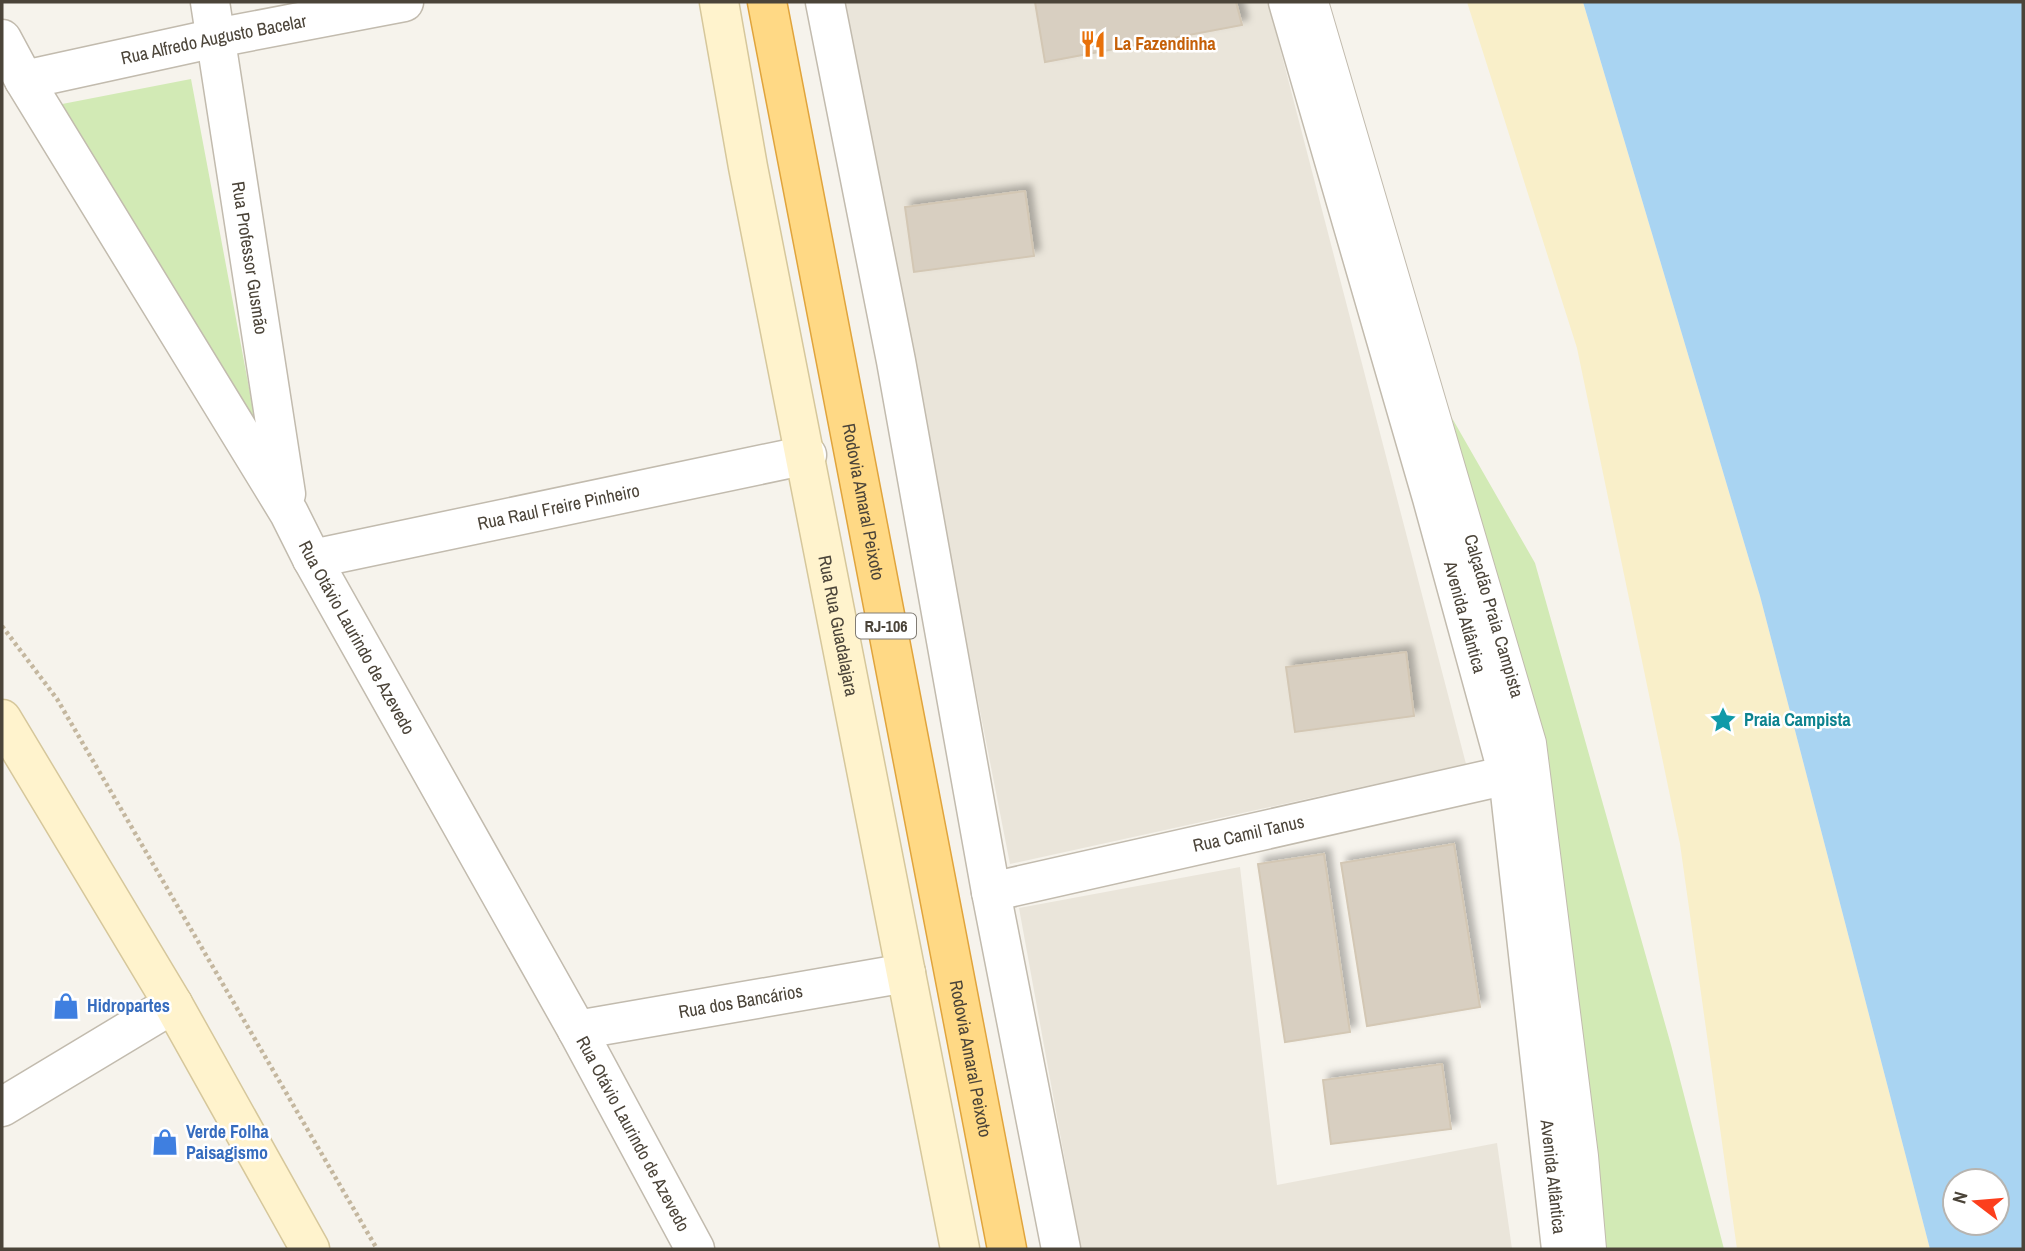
<svg xmlns="http://www.w3.org/2000/svg" width="2025" height="1251" font-family="'Archivo Narrow',sans-serif">
<defs>
<filter id="shadow"><feDropShadow dx="6" dy="-6" stdDeviation="3.5" flood-color="#0004"/></filter>
</defs>
<rect width="100%" height="100%" fill="#f6f3ec"/>
<path fill="#eae5da" d="M841 2H1268L1466 764 1010 864Z
M1240 867 1277 1185 1497 1143 1512 1249H1081L1019 908Z"/>
<path fill="#d2eab5" d="M191 79 256 425 57 105Z
M1452 418 1535 563 1671 1045 1724 1249H1602L1487 556Z"/>
<path fill="#f9efc9" d="M1467 2H1583L1760 596 1930 1249H1737L1680 844 1577 348Z"/>
<path fill="#a9d4f2" fill-rule="evenodd" d="M1583 2H2023V1249H1930L1760 596ZM1955 1181H1997V1223H1955Z"/>
<path fill="#d8cfc1" stroke="#d3c7b4" stroke-width="2" filter="url(#shadow)" d="M1035 2H1236L1242 25 1045 62Z
M1025 191 1034 256 914 272 905 207Z
M1406 652 1414 716 1295 732 1286 667Z
M1454 844 1480 1007 1367 1026 1341 863Z
M1324 854 1350 1032 1285 1042 1258 864Z
M1442 1064 1451 1129 1331 1144 1323 1080Z"/>
<g fill="none" stroke-linecap="round" stroke-linejoin="round">
<defs>
<g id="pedestrian">
<path id="s1" d="M1313 2 1531 743 1583 1156 1591 1249"/>
</g>
<g id="minor">
<path id="s2" d="M210 2 286 494"/>
<path id="s3" d="M2 39 24 80 289 513 312 559 577 1030 695 1249"/>
<path id="s4" d="M24 80 216 38 404 2"/>
<path id="s5" d="M312 559 807 455"/>
<path id="s6" d="M991 892 1508 775"/>
<path id="s7" d="M577 1030 906 973"/>
<path d="M2 1107 173 1004"/>
</g>
<g id="tertiary">
<path d="M825 2 896 361 991 892 1061 1249"/>
<path id="s8" d="M1288 2 1432 498 1508 775 1561 1249"/>
</g>
<g id="secondary">
<path id="s9" d="M719 2 748 167 960 1249"/>
<path d="M2 719 173 1004 310 1249"/>
</g>
<g id="trunk">
<path id="s10" d="M767 2 1007 1249"/>
</g>
</defs>
<use href="#pedestrian" stroke="#c2bbae" stroke-width="32"/>
<use href="#minor" stroke="#c2bbae" stroke-width="41"/>
<use href="#tertiary" stroke="#c2bbae" stroke-width="41"/>
<use href="#secondary" stroke="#d6c79b" stroke-width="41"/>
<use href="#trunk" stroke="#e0a43c" stroke-width="41"/>
<path stroke="#c4b79f" stroke-width="4.5" stroke-dasharray="3.5 3.5" stroke-linecap="butt" d="M2 626 57 699 377 1249"/>
<use href="#pedestrian" stroke="#fff" stroke-width="30"/>
<use href="#minor" stroke="#fff" stroke-width="38"/>
<use href="#tertiary" stroke="#fff" stroke-width="38"/>
<use href="#secondary" stroke="#fff3cd" stroke-width="38"/>
<use href="#trunk" stroke="#ffd985" stroke-width="38"/>
</g>
<defs>
<symbol id="restaurant-bare" viewBox="-9 -9 18 18"><path d="M-5-6h1v4h1v-4h1v4h1v-4h1v5L-1.5 .5V6h-2V.5L-5-1ZM5-6V6H3V1.5H1.5Q1.5-4 5-6Z" fill="#e8710a" stroke="#fff" stroke-width="2.5" paint-order="stroke"/></symbol>
<symbol id="sight-bare" viewBox="-9 -9 18 18"><path d="M0-6L1.8-2.2L6-1.7L2.9 1.2L3.7 5.4L0 3.3L-3.7 5.4L-2.9 1.2L-6-1.7L-1.8-2.2Z" fill="#0f9aa8" stroke="#fff" stroke-width="2.5" paint-order="stroke"/></symbol>
<symbol id="shop-bare" viewBox="-9 -9 18 18"><path d="M-5-2.5h2.3a2.7 3.5 0 0 1 5.4 0H5L5.5 6h-11ZM-1.5-2.5h3a1.5 2.3 0 0 0-3 0Z" fill="#3f7fe0" stroke="#fff" stroke-width="2.5" paint-order="stroke"/></symbol>
</defs>
<g fill-rule="evenodd">
<use href="#restaurant-bare" x="1074" y="25" width="38" height="38"/>
<use href="#sight-bare" x="1704" y="701" width="38" height="38"/>
<use href="#shop-bare" x="47" y="987" width="38" height="38"/>
<use href="#shop-bare" x="146" y="1123" width="38" height="38"/>
</g>
<g text-anchor="middle" stroke-width="5" stroke-linejoin="round" paint-order="stroke">
<rect fill="#fff" stroke="#817c74" stroke-width="2" x="856" y="613.5" width="60" height="25" rx="5"/>
<g font-size="16" font-weight="bold" fill="#4b4439">
<text x="886" y="632">RJ-106</text>
</g>
<g font-size="18" fill="#4b4439" stroke="#fff">
<text dy="6" stroke="none"><textPath href="#s4" startOffset="194">Rua Alfredo Augusto Bacelar</textPath></text>
<text dy="6" stroke="none"><textPath href="#s2" startOffset="259">Rua Professor Gusmão</textPath></text>
<text dy="6" stroke="none"><textPath href="#s10" startOffset="509">Rodovia Amaral Peixoto</textPath></text>
<text dy="6" stroke="none"><textPath href="#s5" startOffset="252">Rua Raul Freire Pinheiro</textPath></text>
<text dy="6" stroke="none"><textPath href="#s8" startOffset="640">Avenida Atlântica</textPath></text>
<text dy="6" stroke="none"><textPath href="#s1" startOffset="640">Calçadão Praia Campista</textPath></text>
<text dy="6" stroke="none"><textPath href="#s9" startOffset="635">Rua Rua Guadalajara</textPath></text>
<text dy="6" stroke="none"><textPath href="#s3" startOffset="696">Rua Otávio Laurindo de Azevedo</textPath></text>
<text dy="6" stroke="none"><textPath href="#s6" startOffset="264">Rua Camil Tanus</textPath></text>
<text dy="6" stroke="none"><textPath href="#s7" startOffset="166">Rua dos Bancários</textPath></text>
<text dy="6" stroke="none"><textPath href="#s10" startOffset="1076">Rodovia Amaral Peixoto</textPath></text>
<text dy="6" stroke="none"><textPath href="#s3" startOffset="1264">Rua Otávio Laurindo de Azevedo</textPath></text>
<text dy="6" stroke="none"><textPath href="#s8" startOffset="1208">Avenida Atlântica</textPath></text>
</g>
<g font-size="18" font-weight="bold" fill="#c56008" stroke="#fff" text-anchor="start">
<text x="1114" y="50">La Fazendinha</text>
</g>
<g font-size="18" font-weight="bold" fill="#0d838f" stroke="#fff" text-anchor="start">
<text x="1744" y="726">Praia Campista</text>
</g>
<g font-size="18" font-weight="bold" fill="#366cbe" stroke="#fff" text-anchor="start">
<text x="87" y="1012">Hidropartes</text>
<text x="186" y="1138">Verde Folha<tspan x="186" dy="21">Paisagismo</tspan></text>
</g>
</g>
<rect width="2025" height="1251" fill="none" stroke="#4b4439" stroke-width="7"/>
<g transform="translate(1976 1202) rotate(286)"><circle r="33" fill="#ffffff" stroke="#b7b4b0" stroke-width="2"/>
<path d="M0-5L12 26L0 18L-12 26Z" fill="#fc3f1d"/>
<text y="-10" font-size="19" font-weight="bold" text-anchor="middle" fill="#4b4439">N</text>
</g>
</svg>
